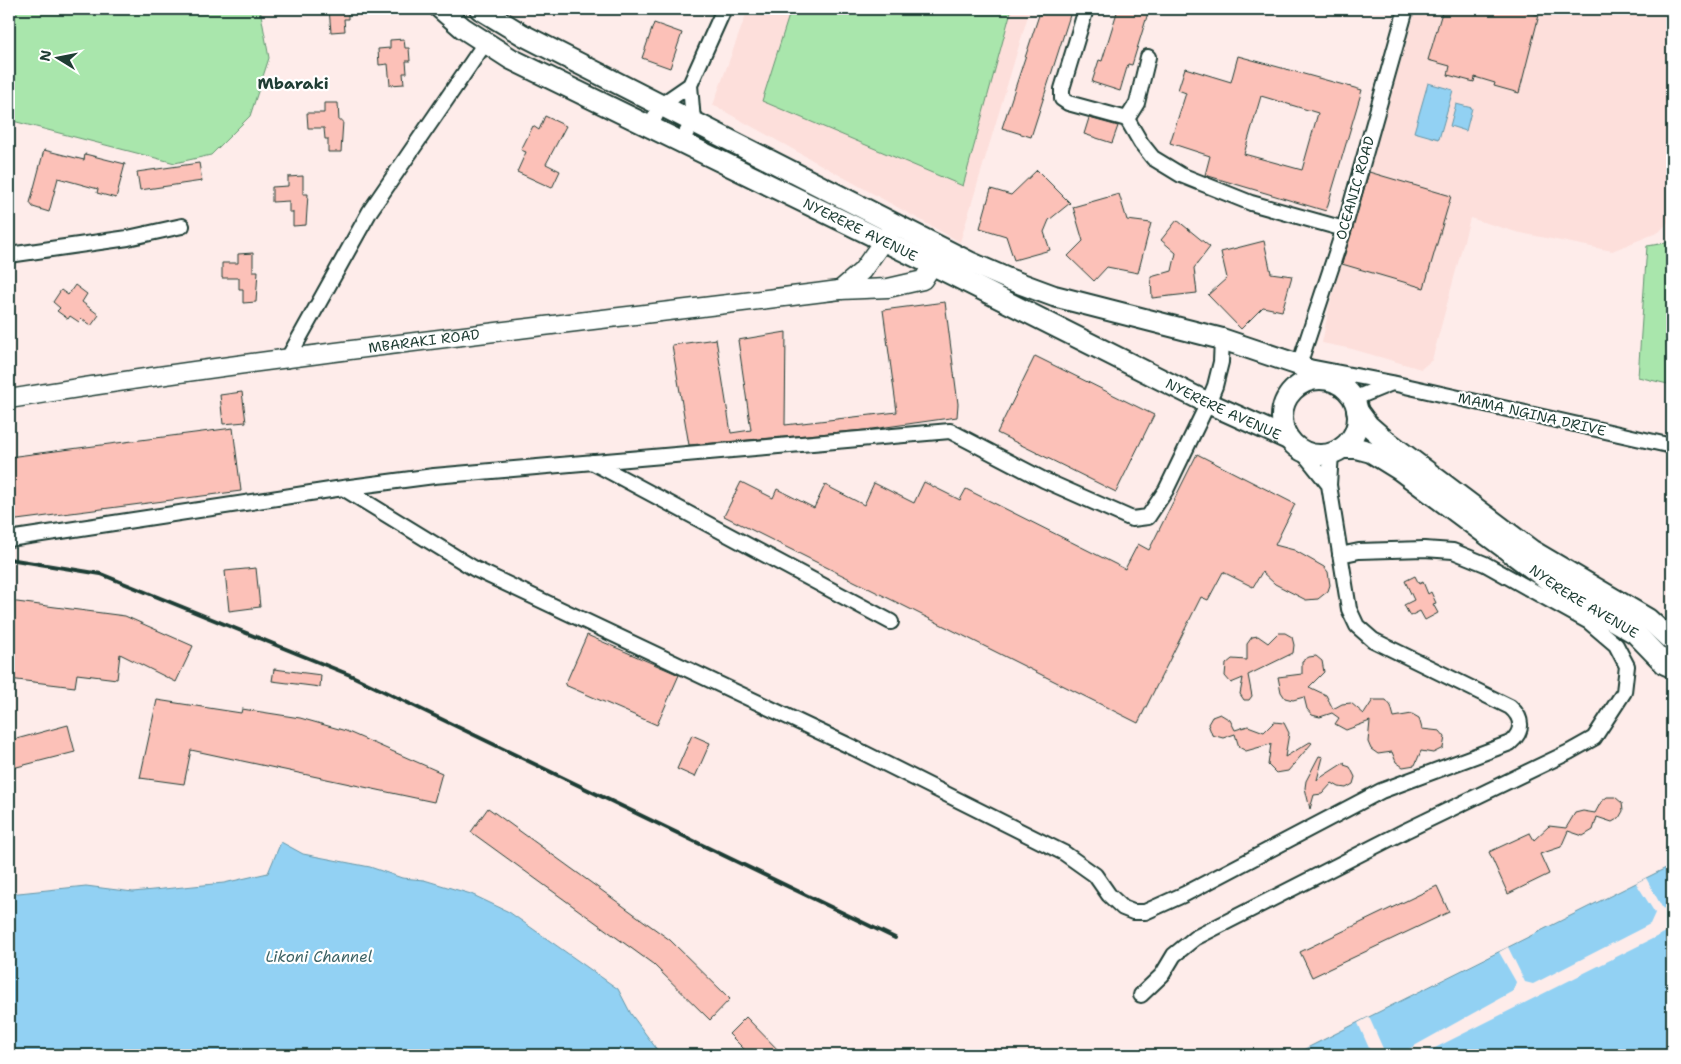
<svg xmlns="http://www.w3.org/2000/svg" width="1681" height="1064" font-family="'Shantell Sans',sans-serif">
<rect width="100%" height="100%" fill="#feecea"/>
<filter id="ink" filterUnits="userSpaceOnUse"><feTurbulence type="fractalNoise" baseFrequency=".02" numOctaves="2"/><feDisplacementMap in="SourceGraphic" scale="10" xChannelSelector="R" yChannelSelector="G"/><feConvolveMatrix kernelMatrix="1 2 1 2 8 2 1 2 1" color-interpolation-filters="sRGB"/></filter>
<g filter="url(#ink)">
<path fill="#fddfdb" d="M748 9H1030L960 242 713 105Z
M1416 9H1672V218L1659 232 1612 251 1516 232 1470 218 1432 360 1421 369 1352 349 1322 343 1329 307Z"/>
<path fill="#a9e6ac" stroke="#649270" d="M9 9H260L269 58 250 116 211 155 175 163 9 120Z
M791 9H1003L1011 11 963 186 762 101Z
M1672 236V385L1638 377 1647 246 1666 243Z"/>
<path fill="#92d1f3" stroke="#6496a7" d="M1428 83 1453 90 1439 139 1414 132Z
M1456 104 1472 108 1466 131 1450 126Z
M281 842 303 854 370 867 402 878 424 880 471 894 509 912 618 989 631 1014 661 1055H9V894L86 886 133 892 224 883 268 873Z
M1672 865V1055H1293Z"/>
<path fill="#feecea" d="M1646 878 1663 909 1672 913V929L1421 1055H1398L1513 991 1516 982 1499 952 1508 947 1525 982 1533 984 1650 924 1655 913 1636 883Z
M1369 1017 1385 1053 1389 1055H1372L1358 1023Z"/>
<path fill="#fcc1b8" stroke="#1f3d34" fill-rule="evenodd" d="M329 9H348V19H344L345 31 331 32Z
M1041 9H1072L1031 137 1002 128Z
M1118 9H1132L1148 13 1132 65 1128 64 1120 91 1092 82 1099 60 1102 61Z
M1443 9H1513L1539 15 1519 93 1494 86 1495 83 1475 77 1474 82 1448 75 1450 66 1428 60Z
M654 23 682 33 670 68 642 58Z
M404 39 405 48H409L410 61H406L407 73H403L404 84 390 85 388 64 379 65 378 49 390 48V40Z
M1238 56 1362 90 1326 211 1205 175 1210 156 1170 143 1186 93 1178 90 1185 68 1231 82ZM1261 96 1318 113 1302 170 1244 154Z
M324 103H338L339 121H343L341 152H328V139H325L324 128H308L307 113H324Z
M545 116 566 126 546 164 560 171 552 188 517 172 526 152 521 150 533 126 539 130Z
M1089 118 1118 126 1112 143 1084 134Z
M44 150 84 160 85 154 125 164 116 198 97 193 98 189 58 178 49 212 33 207 30 203Z
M199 163 202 181 140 190 137 172Z
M1037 170 1070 203 1049 220 1044 232 1050 250 1014 260 1006 236 980 228 991 189 1011 195Z
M1369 172 1451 196 1424 288 1342 264Z
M303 176V194H308L306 225 293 226V212H289V201L272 202V187L288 186V177Z
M1119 194 1127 220 1151 223 1138 273 1107 267 1094 281 1068 256 1083 241 1073 207Z
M1177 220 1210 247 1194 268 1197 293 1152 298 1151 277 1172 271 1176 253 1161 240Z
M1264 241 1271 273 1292 276 1282 311 1263 307 1241 329 1208 295 1227 278 1221 252Z
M253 253V271H258L256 302 243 303V289H239V278H222V263H238V254Z
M75 285 87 294 82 302 99 315 91 326 82 319 79 322 70 316 68 319 57 311 60 308 53 302 61 290 68 295Z
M945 302 958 404 957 417 865 430 689 445 672 345 716 339 731 433 751 430 738 340 786 332 785 425 897 412 883 310Z
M1035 356 1154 415 1116 492 997 433Z
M242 392 246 422 223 424 220 395Z
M233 428 241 491 9 521V457Z
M1197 454 1295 504 1275 545 1294 550 1324 567 1328 572 1330 585 1328 591 1318 599 1306 600 1275 584 1262 572 1253 587 1223 572 1208 600 1201 597 1138 723 724 516 741 482 773 498 777 489 814 508 825 485 864 505 874 483 914 503 924 482 960 500 966 489 1125 569 1138 544 1149 550Z
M256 568 260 607 229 611 225 571Z
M1415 576 1419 584 1423 582 1428 594 1431 592 1436 603 1433 604 1438 613 1425 620 1420 611 1410 616 1404 605 1414 600 1405 581Z
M9 601 125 616 193 646 176 682 120 654 117 679 77 674 75 687 9 679Z
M1278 633H1285L1292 637 1294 645 1293 653 1248 675 1252 696 1249 700H1244L1240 694 1243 678 1231 683 1225 676 1226 664 1232 659 1247 660V644L1252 637 1258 636 1268 643Z
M587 635 679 675 657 725 565 685Z
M1316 656 1322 661 1324 672 1309 687 1326 695 1333 709 1342 704 1351 703 1364 714 1373 700H1386L1391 706 1394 717 1412 714 1419 718 1422 729 1440 731 1445 737 1443 748 1433 753 1421 751 1415 765 1403 767 1396 762 1392 752 1378 754 1371 749 1368 742 1370 721 1346 730 1335 724 1339 718 1332 713 1320 717 1312 715 1307 709 1304 697 1293 700 1285 698 1281 692 1278 677 1302 674V661L1309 657Z
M274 669 321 675 320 687 272 681Z
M157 700 241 713 242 709 300 718 346 731 442 773 434 802 191 750 184 784 140 778Z
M1220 714 1230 720 1235 730 1248 726 1264 732 1274 722 1284 723 1289 733 1285 757 1310 742 1312 743 1288 771 1276 773 1268 765 1271 744 1246 751 1239 747 1235 734 1223 738 1212 735 1208 724 1212 717Z
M68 725 75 752 9 769V741Z
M692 735 710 743 695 777 677 769Z
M1319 756 1323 757 1317 780 1345 762 1344 765 1350 767 1355 777 1353 784 1346 788 1339 787 1332 783 1322 794 1314 795 1310 809 1305 788 1306 781Z
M1607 797H1615L1622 803 1623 811 1619 818 1612 822 1597 817 1593 830 1583 836 1568 831 1561 847 1540 854 1549 874 1508 894 1489 852 1530 833 1534 840 1549 826 1566 828 1575 813 1583 811 1595 813 1601 802Z
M488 808 670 940 730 999 710 1020 653 964 471 832Z
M1437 886 1449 912 1312 977 1300 952Z
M746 1017 783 1055H750L729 1034Z"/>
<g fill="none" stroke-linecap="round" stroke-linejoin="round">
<defs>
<path id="minor" d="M1086 9 1062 89V99L1068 103 1127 119 1141 143 1153 158 1181 175 1251 203 1344 229
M1406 9 1344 229 1299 365 1392 383 1672 446
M1127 119 1137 103 1148 57
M650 127 661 105 690 85 724 9
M681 142 693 121 690 85
M9 255 128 238 182 226
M287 360 370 211 485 43
M1353 399 1392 383
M1301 450 1329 485
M592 462 891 622
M343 488 475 569 854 748 1064 853 1095 875 1109 895 1123 908 1133 912H1145L1185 894 1381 791 1510 743C1524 731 1523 718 1510 707L1373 640 1357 626 1349 609 1329 485 1331 453
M9 539 343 488 434 476 950 431 1044 480 1132 519 1148 517 1166 490 1208 403 1215 386 1221 362 1222 339
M1141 995 1162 975 1174 955 1195 938 1405 831 1569 752 1594 738 1624 692 1627 666 1616 645 1589 622 1485 564 1453 551 1424 549 1359 551 1340 555"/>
<g id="major">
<path d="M840 290 862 271 891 230"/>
<path id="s1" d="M9 399C284 354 563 325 840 290L888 288 923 280 940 253"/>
</g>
<g id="highway">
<path id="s2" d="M441 9 463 28 511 59 933 265 1208 403 1288 439"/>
<path d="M480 9 523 35 969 262 1008 279 1054 296 1222 339 1299 365 1324 379"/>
<circle cx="1320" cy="417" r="38"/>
<path d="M1357 410 1368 425 1384 439 1531 550 1648 619 1672 641"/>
<path id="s3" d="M1342 448H1356L1371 452 1400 470 1560 589 1635 633 1665 664 1672 667"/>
</g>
</defs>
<use href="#minor" stroke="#1f3d34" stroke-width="18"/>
<use href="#major" stroke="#1f3d34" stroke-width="21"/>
<use href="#highway" stroke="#1f3d34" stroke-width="24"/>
<use href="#minor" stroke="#fff" stroke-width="14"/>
<use href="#major" stroke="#fff" stroke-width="18"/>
<use href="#highway" stroke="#fff" stroke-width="20"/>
<path stroke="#1f3d34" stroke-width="4" d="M9 559 101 574 350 675 895 938"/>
</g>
</g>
<g text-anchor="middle" stroke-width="4.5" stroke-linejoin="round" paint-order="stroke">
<g font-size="14" fill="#1f3d34" stroke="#fff">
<text transform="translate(1355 188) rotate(-74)" y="5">OCEANIC ROAD</text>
<text dy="5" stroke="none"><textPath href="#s2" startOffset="475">NYERERE AVENUE</textPath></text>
<text dy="5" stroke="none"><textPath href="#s1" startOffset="419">MBARAKI ROAD</textPath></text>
<text dy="5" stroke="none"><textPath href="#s2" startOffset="880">NYERERE AVENUE</textPath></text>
<text transform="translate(1532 414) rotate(13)" y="5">MAMA NGINA DRIVE</text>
<text dy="5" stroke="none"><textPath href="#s3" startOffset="290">NYERERE AVENUE</textPath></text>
</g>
<g font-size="15" font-style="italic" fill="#3c6264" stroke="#fff">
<text x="319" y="962">Likoni Channel</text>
</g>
<g font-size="16" font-weight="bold" fill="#1f3d34" stroke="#fff">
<text x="293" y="89">Mbaraki</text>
</g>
</g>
<rect width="1681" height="1064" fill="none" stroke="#fff" stroke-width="30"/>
<rect x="15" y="15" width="1651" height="1034" fill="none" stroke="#1f3d34" stroke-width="2" filter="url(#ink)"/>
<g transform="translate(58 58) rotate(280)" stroke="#ffffff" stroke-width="4" paint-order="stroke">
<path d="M0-4L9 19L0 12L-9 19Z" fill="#1f3d34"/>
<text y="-8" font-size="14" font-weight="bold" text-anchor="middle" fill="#1f3d34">N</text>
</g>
</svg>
